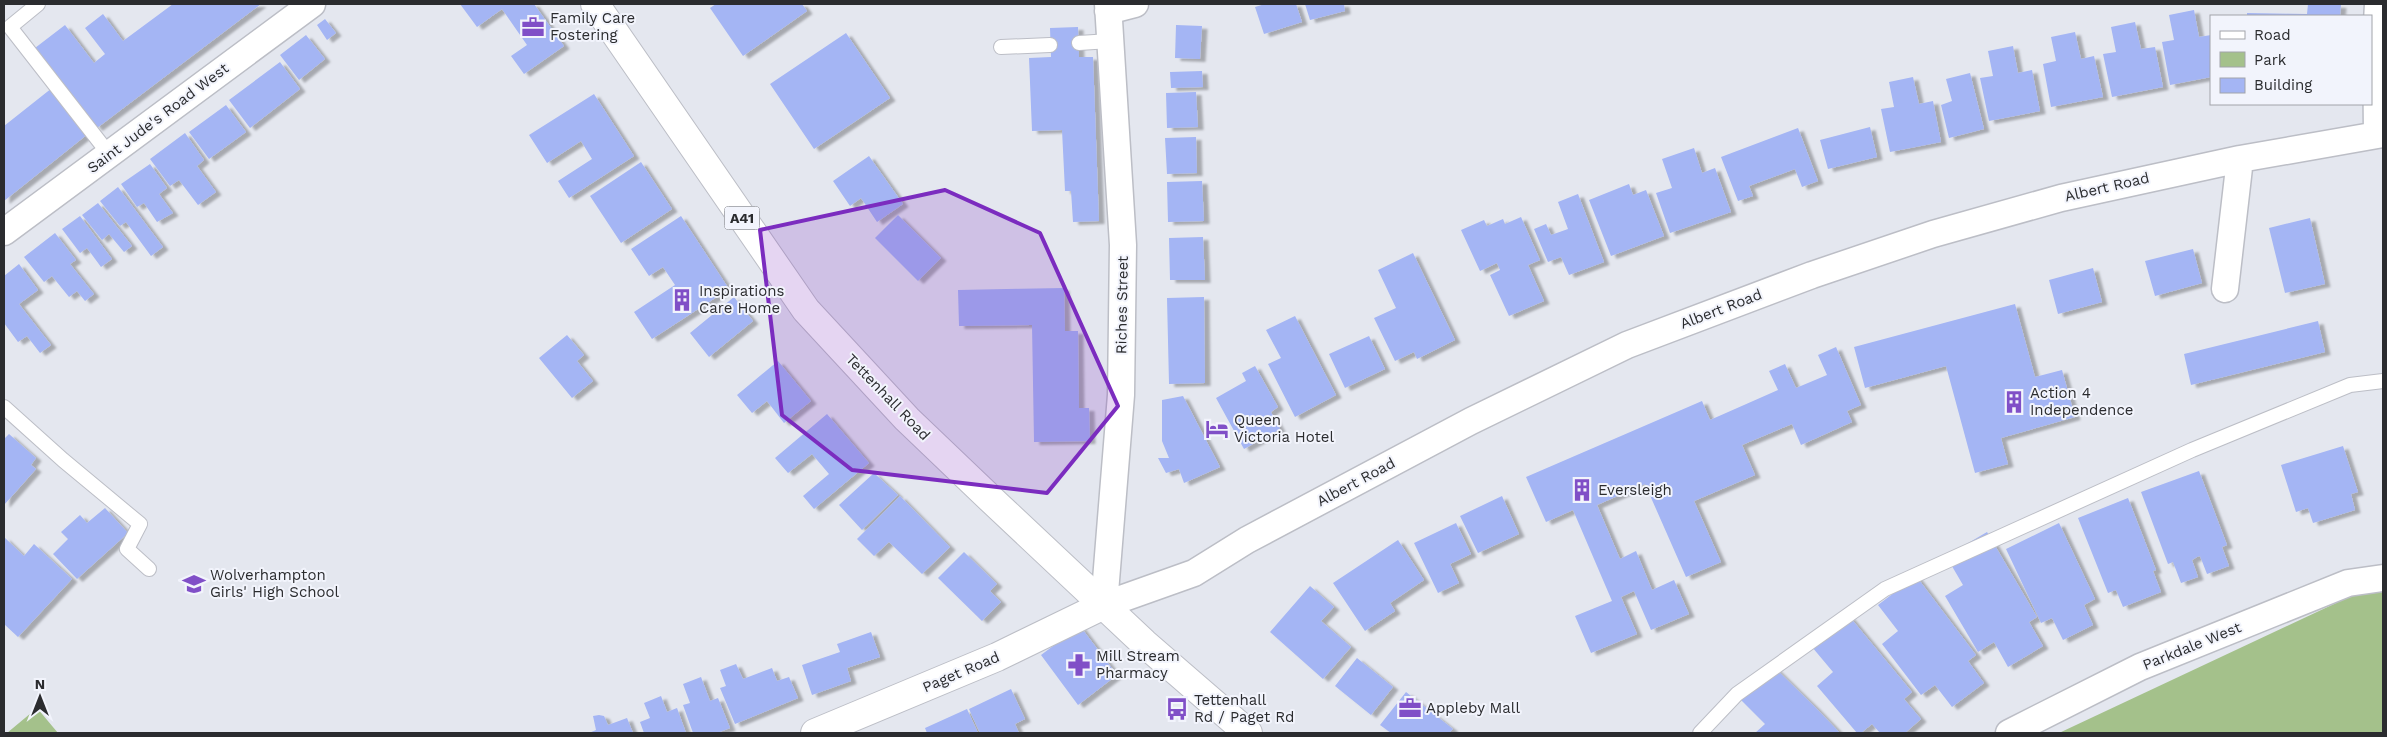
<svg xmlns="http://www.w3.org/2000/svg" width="2387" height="737" font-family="'Work Sans',sans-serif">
<defs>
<filter id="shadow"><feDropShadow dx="5.5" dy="3" stdDeviation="1" flood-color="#0004"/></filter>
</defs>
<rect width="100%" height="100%" fill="#e4e7ef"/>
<path fill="#a4c18b" d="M2383 592V733H2059L2351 596Z
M37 708 58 733H7Z"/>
<path fill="#a4b5f4" filter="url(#shadow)" d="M173 4H261L97 128 35 48 65 25 94 63 105 54 85 28 103 14 123 41Z
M460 4H534L564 46 524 74 511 56 527 45 502 9 477 27Z
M716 4H802L807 11 743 56 710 8Z
M1265 4H1296L1302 22 1264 34 1255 7Z
M1305 4H1344L1345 11 1310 20Z
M2308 4 2341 5 2340 16H2247V13L2307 14Z
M2194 10 2199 37 2211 35V77L2170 85 2162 42 2174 40 2169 15Z
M325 19 336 33 327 40 317 25Z
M2135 22 2141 49 2155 47 2163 87 2112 97 2103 54 2116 52 2111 27Z
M1176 25 1202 26 1200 59 1175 58Z
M1078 27 1079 57H1093L1099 221 1073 222 1071 191H1065L1062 130 1032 131 1029 58 1051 57 1050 28Z
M2075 32 2081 59 2094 56 2103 97 2051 107 2043 64 2056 61 2051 37Z
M846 33 890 98 814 149 770 84Z
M306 35 325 59 299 80 280 55Z
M2013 46 2018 73 2032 70 2040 111 1989 121 1980 78 1993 76 1988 51Z
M280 62 300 89 250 128 229 100Z
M1202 71 1203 87 1171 88 1170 72Z
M1970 73 1984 129 1949 138 1941 105 1952 101 1946 79Z
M1913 77 1919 104 1933 101 1941 142 1890 152 1881 109 1894 107 1889 82Z
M52 88 89 133 4 201V126Z
M1196 92 1198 127 1167 128 1166 93Z
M594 94 634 156 569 198 558 181 592 159 581 141 547 163 529 135Z
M226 105 246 132 209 159 189 132Z
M1870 127 1877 157 1828 169 1820 140Z
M1798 128 1818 181 1802 187 1795 169 1749 186 1753 196 1738 201 1721 157Z
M185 133 204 160 197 166 216 192 198 205 179 180 170 186 150 159Z
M1196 137 1197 173 1167 174 1165 138Z
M1694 148 1702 173 1715 168 1731 212 1670 233 1656 193 1672 188 1662 159Z
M869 156 903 204 877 222 861 198 850 206 833 181Z
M641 162 672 209 621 243 590 196Z
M150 164 167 188 159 194 173 213 157 222 144 203 137 207 121 184Z
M1202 181 1204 221 1168 222 1167 182Z
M1629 184 1633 195 1646 190 1664 236 1611 256 1589 200Z
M118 187 163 247 151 256 126 222 120 226 100 201Z
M1578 194 1604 262 1569 275 1561 257 1548 262 1534 229 1546 224 1551 235 1568 229 1558 202Z
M98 203 132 246 124 252 109 234 102 240 82 215Z
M898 215 941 258 918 281 875 238Z
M80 216 112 259 101 267 87 248 80 253 62 229Z
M681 216 729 289 652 339 634 312 675 285 663 267 649 276 631 249Z
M1521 217 1540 260 1528 265 1544 301 1509 316 1490 275 1500 270 1497 263 1480 271 1461 230 1484 220 1487 226 1503 219 1505 224Z
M2310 218 2325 284 2285 293 2269 228Z
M55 233 76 260 70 264 94 294 85 301 77 291 69 297 52 276 44 282 24 257Z
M1203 237 1205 280H1170L1169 238Z
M2193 249 2202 283 2155 296 2145 261Z
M1413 253 1455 340 1417 359 1414 352 1395 361 1374 318 1396 308 1378 270Z
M19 264 38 290 19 304 51 345 40 353 27 336 18 342 4 323V276Z
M2093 268 2102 302 2058 314 2049 280Z
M1064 288 1065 331H1078L1079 408H1089L1090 441 1034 442 1032 325 959 326 958 290Z
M734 297 753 321 709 357 690 333Z
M1204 297 1205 383 1169 384 1167 298Z
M2015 304 2035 377 2062 370 2075 417 2001 438 2008 464 1975 473 1946 366 1865 388 1854 347Z
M1295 316 1336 395 1295 417 1268 364 1281 358 1266 330Z
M2318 321 2325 352 2191 385 2184 354Z
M567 335 584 355 577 361 593 381 572 398 539 358Z
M1369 336 1385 369 1345 388 1329 354Z
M1836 347 1861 405 1847 411 1852 422 1801 445 1792 424 1742 445 1755 475 1694 501 1721 562 1686 577 1645 484 1597 505 1620 559 1636 551 1652 590 1674 580 1689 614 1651 630 1634 591 1621 597 1637 634 1591 653 1575 616 1612 601 1573 510 1546 522 1526 477 1702 401 1710 420 1778 390 1769 371 1785 364 1796 388 1827 375 1818 355Z
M778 361 811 401 784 423 767 401 752 413 737 395Z
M1255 366 1278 407 1271 412 1280 429 1244 449 1216 398 1246 381 1242 373Z
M1183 396 1220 467 1184 483 1179 469 1166 473 1158 458H1169L1162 441V400Z
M827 414 869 463 814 509 803 496 829 474 812 454 788 473 775 458Z
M9 434 36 458 31 465 36 469 4 505V439Z
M2343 446 2358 492 2351 494 2355 510 2313 523 2308 508 2296 512 2281 465Z
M2199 471 2227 545 2222 547 2229 566 2207 574 2200 556 2197 557 2192 560 2198 577 2181 583 2173 562 2168 564 2141 492Z
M874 473 898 495 862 530 839 505Z
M900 496 950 547 922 574 889 542 874 556 857 539Z
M1502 496 1519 534 1478 553 1460 516Z
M2128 498 2156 570 2153 571 2161 592 2123 607 2116 590 2108 593 2078 518Z
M105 508 128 533 77 579 53 554 68 539 61 532 80 515 87 523Z
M1456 523 1471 554 1450 564 1459 583 1438 593 1414 543Z
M2059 523 2095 599 2084 605 2093 625 2063 640 2052 618 2041 623 2006 549Z
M1987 532 2037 617 2029 622 2043 646 2008 667 1994 642 1978 652 1945 596 1963 585 1946 556Z
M4 537 24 556 34 544 72 579 18 637 4 624Z
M1398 540 1424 580 1390 603 1395 611 1365 631 1333 583Z
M964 552 997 584 990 591 1001 602 982 621 938 578Z
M1916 576 1976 655 1968 661 1984 683 1952 707 1935 685 1921 695 1882 644 1898 631 1878 605Z
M1310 586 1334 607 1321 621 1351 647 1323 679 1270 632Z
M1849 616 1912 692 1904 699 1921 719 1905 733H1880L1872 724 1861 733H1857L1817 686 1833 672 1812 647Z
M1080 626 1117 675 1078 705 1041 655Z
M871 632 880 657 847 668 851 681 812 695 802 665 840 652 837 644Z
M1357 658 1393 687 1371 715 1335 686Z
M736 664 743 679 772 668 777 681 789 677 798 698 735 724 720 688 726 686 720 670Z
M1774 667 1815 707 1840 733H1755L1765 724 1741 700Z
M701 677 710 701 718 698 730 728 717 733H693L683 705 690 703 683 684Z
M1011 689 1025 719 1015 724 1019 733H980L969 709Z
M1406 692 1453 729 1449 733H1391L1380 725Z
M661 696 667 712 677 708 686 733H644L640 722 650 718 644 703Z
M967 709 978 733H927L925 728Z
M599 715 604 716 608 725 627 718 633 733H589L596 730 593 716Z"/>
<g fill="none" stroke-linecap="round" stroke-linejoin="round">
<defs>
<path id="lane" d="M38 4 10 27 109 154
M1079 43 1110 41
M1001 47 1050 45
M4 407 63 460 140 524 127 549 149 569
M1700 733 1737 694 1885 589 2192 450 2350 385 2383 381"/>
<path id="street" d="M1108 4 1123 245 1121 395 1104 605 1194 573 1247 540 1471 421 1627 345 1812 275 1933 234 2061 198 2240 159 2383 134
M1108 11 1135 4
M2377 134 2376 40 2378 4
M4 232 312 4
M2225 289 2240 159
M2009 733 2140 667 2348 583 2383 578"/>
<path id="secondary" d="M815 733 997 657 1104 605"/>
<path id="highway" d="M595 4 806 310 907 419 996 504 1144 643 1248 733"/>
</defs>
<use href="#lane" stroke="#bcbec6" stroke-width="16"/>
<use href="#street" stroke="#bcbec6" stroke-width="29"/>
<use href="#secondary" stroke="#bcbec6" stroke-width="30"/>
<use href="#highway" stroke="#bcbec6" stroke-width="30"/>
<use href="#lane" stroke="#fff" stroke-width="14"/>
<use href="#street" stroke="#fff" stroke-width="26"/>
<use href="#secondary" stroke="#fff" stroke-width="28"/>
<use href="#highway" stroke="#fff" stroke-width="28"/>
</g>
<path fill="#7b2cbf" fill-opacity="0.2" stroke="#7b2cbf" stroke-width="4" stroke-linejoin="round" d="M945 190 1040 233 1118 406 1047 493 852 470 782 415 760 230Z"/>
<defs>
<symbol id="office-bare" viewBox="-9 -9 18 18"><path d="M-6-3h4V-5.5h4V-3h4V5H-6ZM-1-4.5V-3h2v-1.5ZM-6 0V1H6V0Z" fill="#804fc7" stroke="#f2f4fc" stroke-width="2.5" paint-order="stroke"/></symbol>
<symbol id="building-bare" viewBox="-9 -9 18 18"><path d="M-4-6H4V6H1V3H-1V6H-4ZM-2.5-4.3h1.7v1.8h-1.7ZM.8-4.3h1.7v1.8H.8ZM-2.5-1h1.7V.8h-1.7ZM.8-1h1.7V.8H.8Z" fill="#804fc7" stroke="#f2f4fc" stroke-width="2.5" paint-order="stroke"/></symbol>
<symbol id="hotel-bare" viewBox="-9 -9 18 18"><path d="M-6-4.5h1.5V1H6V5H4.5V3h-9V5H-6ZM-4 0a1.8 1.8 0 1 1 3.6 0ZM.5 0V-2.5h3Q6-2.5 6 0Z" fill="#804fc7" stroke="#f2f4fc" stroke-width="2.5" paint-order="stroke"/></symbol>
<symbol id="school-bare" viewBox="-9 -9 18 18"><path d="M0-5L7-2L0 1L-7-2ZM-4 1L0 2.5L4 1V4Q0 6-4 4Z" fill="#804fc7" stroke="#f2f4fc" stroke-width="2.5" paint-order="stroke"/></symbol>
<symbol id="pharmacy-bare" viewBox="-9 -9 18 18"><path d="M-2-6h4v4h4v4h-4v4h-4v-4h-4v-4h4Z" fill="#804fc7" stroke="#f2f4fc" stroke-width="2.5" paint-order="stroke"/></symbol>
<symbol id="bus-bare" viewBox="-9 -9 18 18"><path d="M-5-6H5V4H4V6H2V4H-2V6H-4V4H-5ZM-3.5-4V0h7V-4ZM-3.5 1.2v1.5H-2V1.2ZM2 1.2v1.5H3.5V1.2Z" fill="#804fc7" stroke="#f2f4fc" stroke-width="2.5" paint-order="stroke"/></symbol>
</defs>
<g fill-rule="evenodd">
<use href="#office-bare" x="517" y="11" width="32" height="32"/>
<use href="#building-bare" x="666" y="284" width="32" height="32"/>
<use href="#building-bare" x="1998" y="386" width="32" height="32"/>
<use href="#hotel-bare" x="1201" y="413" width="32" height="32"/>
<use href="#building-bare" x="1566" y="474" width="32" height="32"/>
<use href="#school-bare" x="178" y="568" width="32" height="32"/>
<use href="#pharmacy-bare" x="1063" y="649" width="32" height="32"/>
<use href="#office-bare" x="1394" y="692" width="32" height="32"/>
<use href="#bus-bare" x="1161" y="693" width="32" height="32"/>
</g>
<g text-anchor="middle" stroke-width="4" stroke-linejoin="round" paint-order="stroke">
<rect fill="#f2f4fc" stroke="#67686c" stroke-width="1" x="724.5" y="206.5" width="35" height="23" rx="4"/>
<g font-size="14" font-weight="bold" fill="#2b2c2f">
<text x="742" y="223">A41</text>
</g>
<g font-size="15" fill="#2b2c2f" stroke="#f2f4fc" text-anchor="start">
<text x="550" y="23">Family Care<tspan x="550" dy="17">Fostering</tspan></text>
<text x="699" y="296">Inspirations<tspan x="699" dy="17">Care Home</tspan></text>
<text x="2030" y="398">Action 4<tspan x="2030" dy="17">Independence</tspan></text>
<text x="1234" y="425">Queen<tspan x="1234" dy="17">Victoria Hotel</tspan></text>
<text x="1598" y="495">Eversleigh</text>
<text x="210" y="580">Wolverhampton<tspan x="210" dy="17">Girls' High School</tspan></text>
<text x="1096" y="661">Mill Stream<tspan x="1096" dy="17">Pharmacy</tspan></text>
<text x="1194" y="705">Tettenhall<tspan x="1194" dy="17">Rd / Paget Rd</tspan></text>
<text x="1426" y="713">Appleby Mall</text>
</g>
<g font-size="15" fill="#2b2c2f" stroke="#f2f4fc">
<text transform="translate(158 118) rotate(-37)" y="5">Saint Jude's Road West</text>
<text transform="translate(2107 187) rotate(-13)" y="5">Albert Road</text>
<text transform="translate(1122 305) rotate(-89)" y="5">Riches Street</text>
<text transform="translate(1721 309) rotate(-21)" y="5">Albert Road</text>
<text transform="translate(888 397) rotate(46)" y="5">Tettenhall Road</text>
<text transform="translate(1356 482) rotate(-28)" y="5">Albert Road</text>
<text transform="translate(2192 646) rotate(-22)" y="5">Parkdale West</text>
<text transform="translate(961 672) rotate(-23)" y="5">Paget Road</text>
</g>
</g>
<rect width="2387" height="737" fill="none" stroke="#2b2c2f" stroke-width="10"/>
<rect x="2210" y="15" width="162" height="90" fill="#f2f4fc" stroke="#a2a4aa"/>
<rect x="2220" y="31" width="25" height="8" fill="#ffffff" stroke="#a2a4aa"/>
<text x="2254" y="40" font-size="15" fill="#2b2c2f">Road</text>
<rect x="2220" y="52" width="25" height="15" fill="#a4c18b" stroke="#a2a4aa"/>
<text x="2254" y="65" font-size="15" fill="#2b2c2f">Park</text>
<rect x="2220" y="78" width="25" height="15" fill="#a4b5f4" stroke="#a2a4aa"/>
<text x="2254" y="90" font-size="15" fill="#2b2c2f">Building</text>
<g transform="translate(40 697)" stroke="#f2f4fc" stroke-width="4" paint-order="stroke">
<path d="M0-4L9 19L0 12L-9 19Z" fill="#2b2c2f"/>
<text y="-8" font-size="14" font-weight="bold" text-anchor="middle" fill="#2b2c2f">N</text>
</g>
</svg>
